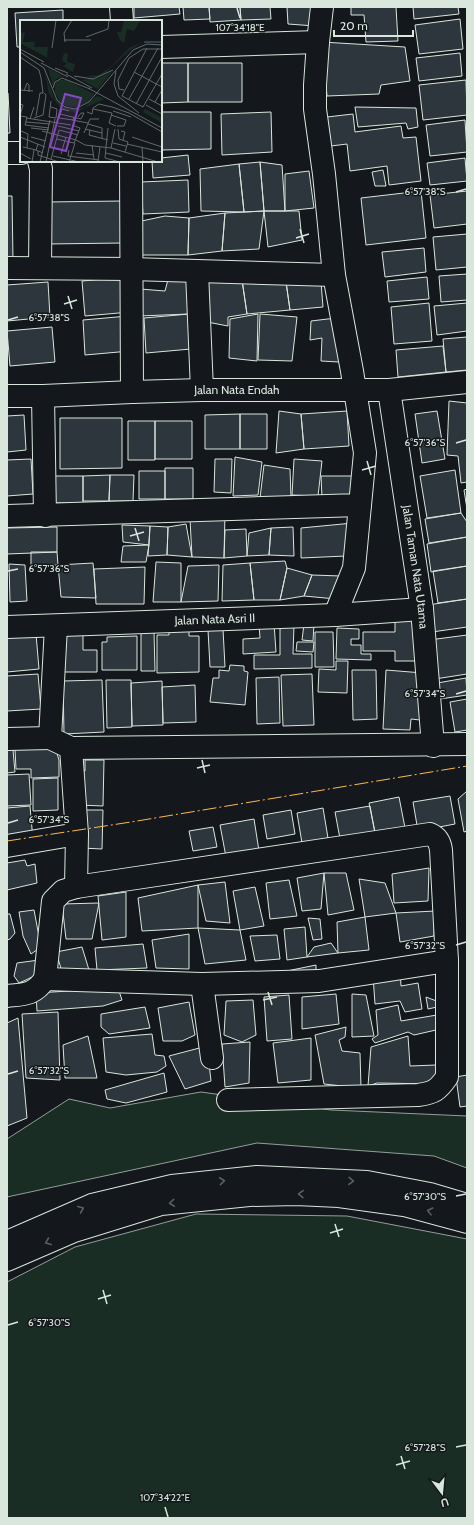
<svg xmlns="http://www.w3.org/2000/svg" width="474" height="1525" font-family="Cabin,sans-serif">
<rect width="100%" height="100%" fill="#14181c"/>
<path fill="#1a2d24" stroke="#939e99" d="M201 1092 331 1110 467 1116V1168L434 1156 257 1143 7 1197V1139L69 1099 110 1108Z
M196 1214 347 1216 467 1239V1518H7V1282L75 1247Z"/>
<path fill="#2c363c" stroke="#d8e6dc" d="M134 7H179L180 14 134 18Z
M183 7H209L210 19 184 20Z
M209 7H240L241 20 210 22Z
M240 7H270L271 19 241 20Z
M287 7H315V26L288 24Z
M351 7H396L398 41 366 42 364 15H351Z
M413 7H458L459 14 414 19Z
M63 10V21H21V47H17L15 13Z
M460 19 463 49 419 54 415 25Z
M322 42 405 47 410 81 381 85 379 94 327 96Z
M460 53 462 76 419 81 416 58Z
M161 63H188V102L161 103Z
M188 63H242V102H188Z
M466 80 467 115 423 120 419 85Z
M8 93 10 133H7V94Z
M355 107 416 108 418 127 408 129 406 123 358 127Z
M161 112H211V149L161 150Z
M271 112 272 152 222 155 221 114Z
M353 114 355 132 401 126 403 138 416 137 421 181 389 185 387 166 350 171 347 144 331 146 327 117Z
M465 120 467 152 430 156 426 125Z
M188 155 190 175 153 178 152 161H161V158Z
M465 158 467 181 430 185 427 163Z
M260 162 282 165 285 211H264Z
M260 162 264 211 244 212 239 164Z
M239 164 244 212 201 211 200 169Z
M383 170 386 186H375L372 172Z
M309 171 314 208 285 211V174Z
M188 180 189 212 143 214 141 182Z
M421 191 426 238 366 245 361 198Z
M467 191V224L434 228 430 195Z
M7 196H12L13 261H7Z
M122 201V243L47 244V202Z
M264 211H299L302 240 268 247Z
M264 211 259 249 222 251 225 213Z
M225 213 222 251 188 255 189 218Z
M165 216 189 218 188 255H141L137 222Z
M467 234V267L436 270 433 237Z
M424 248 426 272 385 277 382 252Z
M467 274V300L441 302 439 276Z
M188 275 189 314 139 316 140 289 165 291 169 276Z
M127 277 130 312 85 316 82 281Z
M427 277 429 299 389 302 387 281Z
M242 280 247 314 228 317V326L207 322 206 282Z
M242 280 286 282 290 310 247 314Z
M48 282 50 317 7 321V285Z
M286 282H321L323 307 290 310Z
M429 303 432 341 394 344 391 307Z
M467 303V331L437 335 434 306Z
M189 314 191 349 146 353 144 318Z
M258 314 257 361 229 358 230 319Z
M260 314 297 317 292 361 258 360Z
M128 316 130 351 85 355 83 320Z
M336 318 339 362 321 361 322 338 310 340 311 321Z
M52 327 55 362 10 366 7 331Z
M467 337V370L446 372 443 339Z
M443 346 446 372 398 377 396 350Z
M449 401 467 403V482L461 483 458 456 447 455Z
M279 411 301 414 304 449 276 453Z
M347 411 349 446 304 449 301 414Z
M437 411 445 459 422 463 415 414Z
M240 414V449H205V415Z
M240 414H267V449H240Z
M24 415 26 450 7 452V416Z
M60 418H122V468L60 469Z
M128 421H155V460H128Z
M155 421H192V459H155Z
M235 457 262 462 258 495 233 496Z
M31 459 33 494 7 496V460Z
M215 459H232L231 493 214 492Z
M294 459 322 461 318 496 292 495Z
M264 465 290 469 291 497 260 498Z
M165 468H193V499H165Z
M455 470 461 513 427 518 420 476Z
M139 471H165V499H139Z
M110 475H134L133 501H109Z
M110 475 109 501H83V476Z
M55 476H83V503H55Z
M321 476H353V497L322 498Z
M467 489V509L464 490Z
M225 512 224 558 192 557 190 519Z
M461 513 467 522V537L429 543 425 519Z
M353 523 346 556 301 558V528Z
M186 524 192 557 167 555 168 527Z
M122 525 150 526 149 545 123 542Z
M150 526 168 527 167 555 148 556Z
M57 527V552L7 554V528Z
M293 527 294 556 269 555 271 528Z
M271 528 269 555 247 556 249 533Z
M246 529 247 556 224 558 225 530Z
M467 537V566L431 572 427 544Z
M149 545 146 562H121L123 546Z
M31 552H57L58 565 31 567Z
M285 561 287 568 280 600H254L250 563Z
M156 562 181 563V602H153Z
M93 563 96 598 61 597 58 565Z
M250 563 254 600 222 601 223 565Z
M9 564 25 565 27 601 10 602Z
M219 565 218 601 181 602 188 566Z
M467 566V599L438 603 433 571Z
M145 567 144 604H96L94 569Z
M287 568 312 575 304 596 280 600Z
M312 575 341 576 336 599 304 596Z
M467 599V627L432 632 428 605Z
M395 613H418L417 661H395V651H363V632H395Z
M274 623 276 652 243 654V639L260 638 259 624Z
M280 624 294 625 293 654H312V668L254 669V655H280Z
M304 624H314L313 641 302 640Z
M169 625H189V636H199V672L157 673V635H169Z
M337 628 359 629V639H351V645H361V654H371V660L336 659Z
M223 629 225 667H210L208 630Z
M61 632 83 633V650H97V672H61Z
M141 632H154L155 671H141Z
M315 632H333L334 667H315Z
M36 634 39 669 7 672V637Z
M467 635V674L435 679 429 640Z
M137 636V670H102V642H107V637Z
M297 642H314L313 652 296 651Z
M336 661H348L347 693 318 692 319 669 336 670Z
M230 665 244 666V671L248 672 245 705 210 702 213 678H219V670L229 671Z
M352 670H376L377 719 353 720Z
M386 670 423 673 420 720 411 719 410 730 383 729Z
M38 674 41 709 7 711V676Z
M312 674 314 725 283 726 281 675Z
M279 677 280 723 257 724 256 678Z
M466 678 467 695 440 699 437 683Z
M102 680 104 732 64 734 63 681Z
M106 680H131L132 727 107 728Z
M162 681 163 725 132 726 131 683Z
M195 685 196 722 163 723 162 687Z
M467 699V730L455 732 450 702Z
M55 747 59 760V777L31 778V769H16L15 749Z
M7 750H13L15 772 7 773Z
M85 760H104L103 806 79 805V771H85Z
M29 774 31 805 7 806V775Z
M58 778V810L33 811V779Z
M467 791V831L464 832 458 799Z
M450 796 455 824 418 831 413 802Z
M399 797 406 833 376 838 369 803Z
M30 806 33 840 7 842V808Z
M370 806 376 838 341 844 335 812Z
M323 808 328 838 302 843 297 813Z
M82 810H103L102 849 81 848Z
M291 810 295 834 267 839 263 815Z
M254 819 259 851 226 857 220 825Z
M213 827 217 847 193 851 189 831Z
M25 860 27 866 35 864 37 883 7 890V863Z
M429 868 428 901 394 903 392 874Z
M324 873H346L354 910 328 915Z
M324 873 321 909 302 911 297 878Z
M359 879 385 883 396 913 365 917Z
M289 880 297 916 270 919 266 883Z
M225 882 230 923 206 921 198 885Z
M198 885V928L142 931 138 898Z
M255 887 264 926 240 930 233 891Z
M126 892V937L102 940 98 896Z
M99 903 92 939H66L62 904Z
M34 910 41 947 31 954 23 936 19 912Z
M435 911 434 936 400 942 396 913Z
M7 914H10L15 933 10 939 7 940Z
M365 917 369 950 338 953 337 922Z
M308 918 320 919 322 939 313 940Z
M305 927 307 957 287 960 284 929Z
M198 928 240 930 246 960 205 964Z
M189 934V969L156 968 152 940Z
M277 935 280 959 255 961 250 936Z
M331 943 338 953 307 957 314 947Z
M143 944 147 968 97 970 95 948Z
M82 947 89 970 63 975 56 952Z
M39 960V974L19 983 14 976 17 963Z
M316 965V977L282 972Z
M400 970 401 986 418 983 422 1009 405 1012 400 1001 375 1004 373 976Z
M118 988 122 1000 103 1006 37 1011 36 993Z
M336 994 339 1024 302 1029V997Z
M352 994 366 995 374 1036 352 1037Z
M289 995 292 1039 267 1041 264 997Z
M426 997 439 1002 437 1007 428 1009Z
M253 1000 256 1035 242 1042 224 1035 226 1001Z
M189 1002 195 1035 182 1041H163L158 1008Z
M398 1005 401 1021 437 1015 436 1030 414 1035 408 1032 375 1043 372 1039 378 1035 376 1010Z
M145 1007 150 1028 109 1034 101 1027V1014Z
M58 1012 60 1080 26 1078 22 1014Z
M18 1018 27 1118 7 1126V1023Z
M346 1027 345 1037 339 1040 342 1051 360 1053 361 1088 324 1084 315 1035Z
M152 1034 155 1055 164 1056 166 1066 157 1072 126 1075 106 1072 103 1038Z
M88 1036 97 1078H65L63 1045Z
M408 1036 410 1066 436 1065 437 1084 377 1083 368 1086 371 1047Z
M311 1038V1080L278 1083 273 1043Z
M250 1042 249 1083 225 1087 222 1044Z
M207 1046 211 1081 185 1089 169 1056Z
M164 1073 167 1092 126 1103 107 1099 105 1090Z
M467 1075V1106L460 1107 456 1077Z"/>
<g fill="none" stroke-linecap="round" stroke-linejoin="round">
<defs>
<g id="minor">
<path d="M121 7 122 21"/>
<path d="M161 47 318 42"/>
<path d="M7 153H21"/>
<path d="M39 161 41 169 40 268"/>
<path d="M131 161 132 392"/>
<path d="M7 268 131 269 334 275"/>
<path d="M197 272 202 390"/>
<path id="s1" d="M389 390 422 609 433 746"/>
<path id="s2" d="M7 396H43L132 392 202 390H389L467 382"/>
<path d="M43 396 45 516"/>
<path d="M7 516 360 505 365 453 352 371 334 275 324 174 315 109V85L318 42 322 7"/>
<path d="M335 615 354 568 360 505"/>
<path d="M56 626 50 738 71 748 77 834"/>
<path id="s3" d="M7 627 335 615 422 609"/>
<path d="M7 739 50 738"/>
<path d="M71 748 467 744"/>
<path d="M7 846 77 834 76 887"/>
<path d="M45 979 53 901 63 891 76 887 430 834C437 837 440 842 441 850L447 961V1077C438 1090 434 1093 418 1095L228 1100"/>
<path d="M202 984 212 1058"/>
<path d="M7 996C25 994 34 995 45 979L202 984 319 981 447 961"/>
</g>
<path id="highway" d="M7 1242 92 1205 172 1186 257 1177 367 1182 430 1194 467 1205
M7 1260 74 1231 161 1204 249 1195 296 1194 339 1196 404 1205 467 1222"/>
</defs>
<use href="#minor" stroke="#d8e6dc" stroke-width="24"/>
<use href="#highway" stroke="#d8e6dc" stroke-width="24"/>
<use href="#minor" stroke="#14181c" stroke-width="22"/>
<use href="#highway" stroke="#14181c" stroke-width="22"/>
<path stroke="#ffb74d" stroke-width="1" stroke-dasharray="14 3 2 3" stroke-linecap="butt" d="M7 841 131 822 467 766"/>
</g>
<defs><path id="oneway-chevron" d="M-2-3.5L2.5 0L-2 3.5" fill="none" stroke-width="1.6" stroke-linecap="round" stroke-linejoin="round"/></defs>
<g stroke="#59605f">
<use href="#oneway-chevron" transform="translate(222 1181) rotate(-6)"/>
<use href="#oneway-chevron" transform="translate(351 1181) rotate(2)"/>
<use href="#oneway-chevron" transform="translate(301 1194) rotate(-178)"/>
<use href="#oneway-chevron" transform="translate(172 1203) rotate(174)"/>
<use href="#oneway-chevron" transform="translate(81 1209) rotate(-23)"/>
<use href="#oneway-chevron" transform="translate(430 1211) rotate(-166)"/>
<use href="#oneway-chevron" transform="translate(48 1242) rotate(157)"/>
</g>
<path fill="none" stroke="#d8e6dc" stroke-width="1.5" d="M237 8 240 18M456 192 466 189M300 229 304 243M296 238 309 234M68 296 72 309M64 304 77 300M8 320 18 317M456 443 466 440M367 461 371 475M362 470 376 466M135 528 139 541M130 536 144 532M8 571 18 569M456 694 466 691M202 760 205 773M197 768 210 765M8 823 18 820M456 945 466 942M268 992 272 1005M263 1000 277 997M8 1074 18 1071M456 1196 466 1194M335 1224 339 1237M330 1233 343 1229M103 1290 107 1304M98 1299 111 1295M8 1325 18 1322M456 1447 466 1445M401 1456 405 1469M396 1465 410 1461M165 1507 168 1517"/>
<g text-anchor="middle" stroke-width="3" stroke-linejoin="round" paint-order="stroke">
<g font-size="12" fill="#d8e6dc" stroke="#14181c">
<text dy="4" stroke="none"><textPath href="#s2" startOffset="230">Jalan Nata Endah</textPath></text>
<text dy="4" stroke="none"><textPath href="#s1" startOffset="179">Jalan Taman Nata Utama</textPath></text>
<text dy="4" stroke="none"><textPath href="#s3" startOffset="208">Jalan Nata Asri II</textPath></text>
</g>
</g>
<g transform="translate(20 20)">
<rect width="142" height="142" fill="#14181c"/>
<path d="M104 0 120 1 114 11 107 9 104 23 100 20 97 12H101ZM5 12 3 22H15L14 27H28L27 37 39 44 0 23V13ZM123 22 110 30 83 55 72 58 54 51 67 56 79 55 92 46 109 28ZM44 33 48 34 47 42 55 44 53 52 43 46 47 44 42 40ZM28 48 43 56 36 59 33 66ZM92 52 78 69 61 60 78 58ZM25 53 34 78 49 89 64 88 77 76 84 79 55 93 41 88 29 74ZM38 60H46L74 74 69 82 56 87 46 86 39 81 35 72V65ZM125 89 142 98V103L123 92Z" fill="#1a2d24"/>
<path fill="none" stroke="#2f3f4d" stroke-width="2" d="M124 22H142"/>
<path fill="none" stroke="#626a69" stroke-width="1" d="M66 17 88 9 89 0M44 20H71M45 22 44 13 52 0M32 28 36 0M127 28 102 76 123 87 142 54M0 29 24 42M0 32 24 48 37 80 45 87 55 89 69 82 113 30 127 24 142 25M0 37 19 50 21 58 23 73H20L16 96M21 43 48 57M35 48 48 53M96 51 94 64 98 76 119 93M114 52 142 67M46 54 72 68M54 56 73 59 93 50M33 68 35 62 42 58 70 69M68 68 142 108M0 70 13 71M104 70 99 69 98 60 109 38 123 29H142M4 71 7 63 9 65V72M109 79 138 28M129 79 142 86M135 82 142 70M0 84 3 85 0 96M116 84 142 37M126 85 142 94M31 87 37 89 36 98 29 97 31 81M73 89 92 93 89 103 96 106M49 91 42 89 39 98 53 100 54 97M93 91 111 97M67 92 72 94 73 88 79 84 92 87 109 93 142 112M40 94 61 99 64 93H61L58 97M91 95 106 100 104 106H97M0 96 7 97 5 105 29 108M6 98 51 105M14 98 23 95 26 75 24 73M10 99 14 87M52 100 68 103M6 102 30 104M68 104 82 108V118M38 106 59 111M11 108 29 110M65 109 82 113M98 109 99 119 108 122 105 132M70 110 69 115 88 120M22 111 56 120 65 125 91 128 138 142M101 111 105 112 103 120M64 113 70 99H79M0 114 1 111 8 114 7 128M0 117 25 127M11 117 26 121M112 117 142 127M37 119 54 123 60 108 52 105M93 123 106 126M18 124 16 130 23 133M107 124 142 132M72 125 74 139M3 127 16 130M86 127 85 138 100 142M86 127 88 108M122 127 123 142M91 128 95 109M49 130 48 136 79 140M18 131V135L39 142M0 133 11 139M56 133 74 135M86 133 102 137M41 134 46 117M33 136 59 142M31 139 39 110 58 115M78 141 80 127M12 142 14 130M20 142 30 100M26 142 35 99M49 142 55 123"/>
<path fill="#8948c3" fill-opacity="0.15" stroke="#8948c3" stroke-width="2" d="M45 74 61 78 46 131 30 127Z"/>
<rect width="142" height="142" fill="none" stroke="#d8e6dc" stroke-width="2"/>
</g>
<g font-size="10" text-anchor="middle" fill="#d8e6dc" stroke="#14181c" stroke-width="3" stroke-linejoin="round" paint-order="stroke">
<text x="240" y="31">107°34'18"E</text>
<text x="425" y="195">6°57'38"S</text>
<text x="49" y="321">6°57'38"S</text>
<text x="425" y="446">6°57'36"S</text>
<text x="49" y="572">6°57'36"S</text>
<text x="425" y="697">6°57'34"S</text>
<text x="49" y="823">6°57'34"S</text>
<text x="425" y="949">6°57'32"S</text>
<text x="49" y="1074">6°57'32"S</text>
<text x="425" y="1200">6°57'30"S</text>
<text x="49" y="1326">6°57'30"S</text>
<text x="425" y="1451">6°57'28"S</text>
<text x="165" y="1501">107°34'22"E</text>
</g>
<rect width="474" height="1525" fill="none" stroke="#d8e6dc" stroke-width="16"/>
<g transform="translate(442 1493) rotate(164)" stroke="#14181c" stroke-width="3" paint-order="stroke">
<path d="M0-3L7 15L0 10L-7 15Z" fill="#d8e6dc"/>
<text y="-6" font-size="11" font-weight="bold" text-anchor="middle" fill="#d8e6dc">U</text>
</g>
<path d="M334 30v6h79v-6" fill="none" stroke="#d8e6dc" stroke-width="2"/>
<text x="340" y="30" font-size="12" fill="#d8e6dc" stroke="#14181c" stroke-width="3" paint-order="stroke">20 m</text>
</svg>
